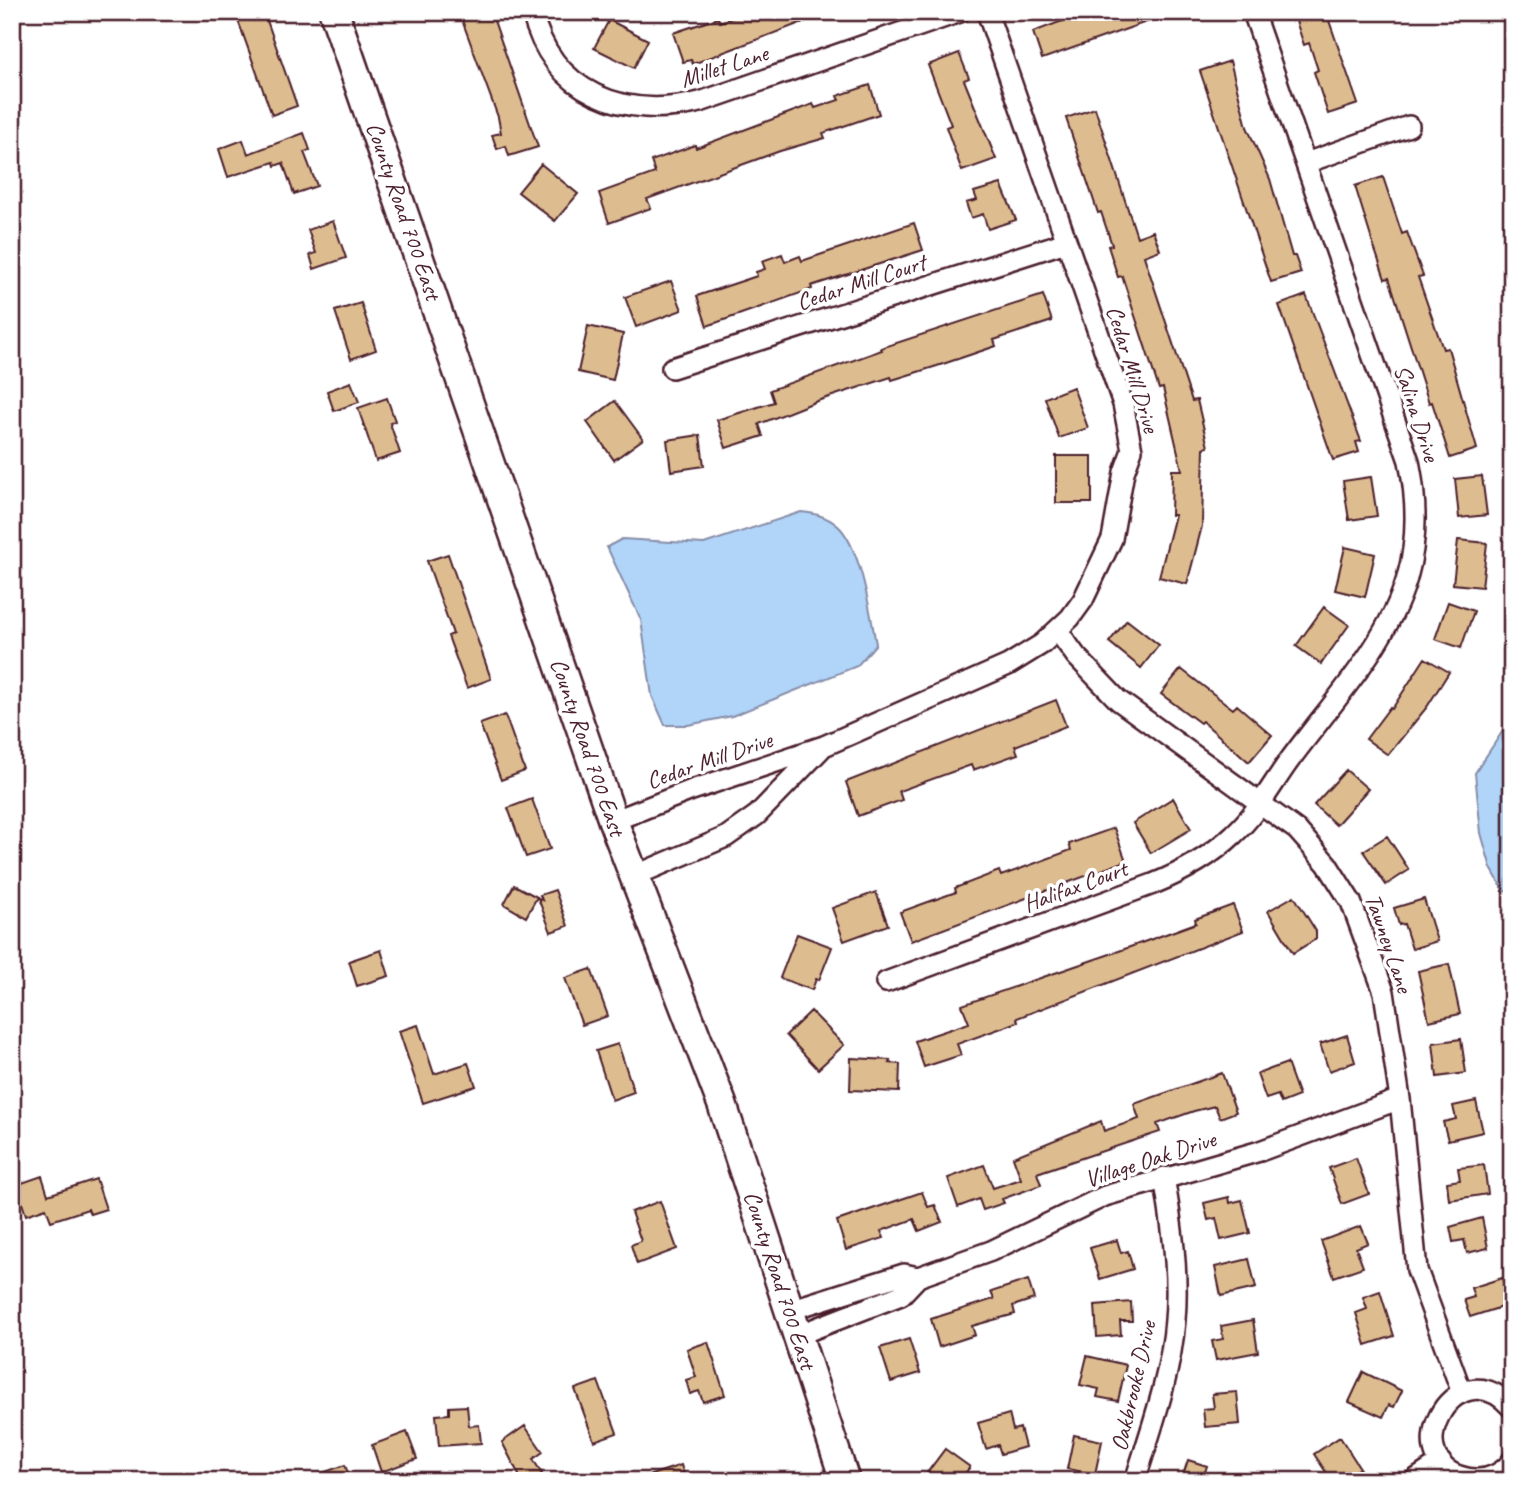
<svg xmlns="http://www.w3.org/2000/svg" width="1524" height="1493" font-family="Caveat,sans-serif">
<rect width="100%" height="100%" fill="#fff"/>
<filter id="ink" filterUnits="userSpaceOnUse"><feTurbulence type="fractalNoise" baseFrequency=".0143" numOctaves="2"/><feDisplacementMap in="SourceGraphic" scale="14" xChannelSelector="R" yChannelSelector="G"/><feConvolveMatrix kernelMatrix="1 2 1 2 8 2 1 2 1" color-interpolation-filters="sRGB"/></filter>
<g filter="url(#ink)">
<path fill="#b0d5f9" stroke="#878ca7" stroke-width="2" d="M801 512C816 513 830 517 841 529 862 554 870 612 876 644L857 666 732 716 688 725H665L652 696 641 620 607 547 622 539 704 544Z
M1512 717V892L1504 891 1491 868 1481 833 1475 773Z"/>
<path fill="#ddbd90" stroke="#4a1f2b" stroke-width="2" d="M235 12H264L297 106 272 115Z
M459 12H491L538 147 509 156 506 146 497 149 492 135 501 133 498 117Z
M749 12 824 14 693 64 691 60 683 62 673 33 718 18 720 22Z
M1086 12H1169V14L1042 59 1033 32Z
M1293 12H1326L1358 104 1328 114 1314 72 1318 70 1309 43 1304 45Z
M609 20 648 40 634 68 594 48Z
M959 53 969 78 964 80 996 159 962 171 946 127 951 125 928 65Z
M1230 61 1247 127 1270 179 1292 256H1295L1301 273 1271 282 1200 71Z
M870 85 879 114 823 133 825 138 780 151 647 199 651 208 609 223 599 193 655 173 651 161 695 145 696 148 813 104 815 108 839 100 837 96Z
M1095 108 1137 237 1153 231 1160 250 1144 256 1192 401 1197 400 1208 447 1204 448 1202 526 1187 584 1159 577 1175 515H1171L1172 470H1182L1163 388 1159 389 1122 276 1118 277 1108 246 1112 245 1101 212 1098 213 1066 118Z
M304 133 310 150 304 152 317 186 294 194 283 163 275 166 274 162 228 177 219 149 243 140 248 154Z
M541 164 578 194 555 221 518 192Z
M1383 177 1402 234 1407 232 1423 276 1418 277 1443 349 1448 348 1477 449 1450 458 1432 402 1429 403 1389 278 1385 279 1373 244 1355 186Z
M1001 184 1016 220 988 229 983 214 971 218 966 203 977 200 974 192Z
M333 221 346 258 314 269 310 255 316 253 308 230Z
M914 223 923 250 811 286 812 289 707 326 697 296 757 276 756 272 765 269 762 261 782 254 785 262 800 256 802 261Z
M671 281 682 310 636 327 625 297Z
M1043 295 1052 321 994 340 996 346 937 366 892 380 891 377 817 401 759 424 763 436 726 448 717 420 774 402 770 390 882 350 881 348Z
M1306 295 1361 441 1356 442 1359 452 1333 460 1279 305Z
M361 303 376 350 351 359 335 311Z
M588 326 623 334 613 380 578 372Z
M351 382 359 402 334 411 327 391Z
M1073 387 1088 428 1059 438 1045 398Z
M387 398 395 421 390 423 400 453 376 461 358 408Z
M615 401 643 439 614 460 587 422Z
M700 435 704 466 671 471 667 440Z
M1056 456H1092V503H1056Z
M1482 476 1487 515 1459 518 1455 479Z
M1371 477 1377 516 1349 520 1343 481Z
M1458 540 1487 543 1482 587 1453 584Z
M1345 547 1375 554 1365 597 1335 590Z
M448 554 491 679 467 688 448 636 453 634 427 561Z
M1448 602 1474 611 1461 648 1435 639Z
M1324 607 1349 625 1321 664 1296 646Z
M1127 620 1159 645 1141 668 1109 642Z
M1425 658 1449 672 1427 707 1388 755 1366 739 1390 707 1392 709Z
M1181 669 1233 709 1237 705 1272 735 1249 762 1202 721 1200 723 1161 694Z
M1056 700 1066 726 1015 746 1018 754 973 770 971 765 899 791 902 800 858 816 846 782Z
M505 715 525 771 501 780 480 724Z
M1346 770 1368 789 1336 825 1314 805Z
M1173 798 1191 829 1151 853 1133 823Z
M532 799 550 849 526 857 508 808Z
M1114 828 1126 861 911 941 900 912 956 892 955 888 999 871 1001 876 1071 850 1069 844Z
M1387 836 1409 870 1386 885 1363 851Z
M514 885 537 897 526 917 504 904Z
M555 890 568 926 551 932 538 898 542 900 540 895Z
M876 892 888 925 844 941 832 908Z
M1294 896 1316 931V939L1293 953 1268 911Z
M1424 899 1437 941 1412 949 1404 924 1399 925 1394 908Z
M1233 905 1243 931 1017 1018 1018 1022 957 1044 961 1055 924 1067 915 1041 969 1023 962 1005 1119 951 1196 923 1195 919Z
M797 934 832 947 819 980 816 979 812 990 780 978Z
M381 950 389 976 357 986 349 961Z
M1449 964 1460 1014 1429 1021 1418 971Z
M591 969 608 1016 582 1025 565 978Z
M811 1011 844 1045 818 1069 786 1035Z
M418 1025 434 1074 468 1063 476 1086 423 1103 399 1031Z
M1347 1035 1355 1062 1329 1071 1320 1044Z
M1461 1039 1466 1073 1437 1077 1433 1043Z
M618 1044 634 1092 612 1100 596 1051Z
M851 1058 890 1060 889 1063 900 1064 899 1092 850 1090Z
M1287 1063 1299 1096 1281 1103 1278 1095 1266 1099 1257 1074Z
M1222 1073 1236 1112 1220 1118 1215 1106 1194 1111 1157 1124 1160 1132 1037 1173 1041 1185 1002 1199 1004 1203 983 1210 979 1199 958 1207 948 1178 984 1165 993 1188 1021 1179 1013 1157 1101 1121 1104 1131 1139 1119 1134 1104Z
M1476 1101 1483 1132 1448 1140 1443 1122 1456 1119 1453 1106Z
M1356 1158 1369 1194 1342 1204 1329 1168Z
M1484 1165 1488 1194 1449 1200 1447 1182 1460 1180 1458 1168Z
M42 1176 48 1195 96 1179 106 1209 90 1214 88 1209 51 1221 46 1208 26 1215 16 1185Z
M922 1192 928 1207 935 1205 942 1222 919 1231 914 1219 881 1231 884 1238 846 1250 837 1221Z
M1229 1197 1230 1203 1242 1200 1250 1233 1221 1240 1216 1218 1208 1220 1204 1203Z
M660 1201 677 1249 637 1264 631 1245 641 1241 631 1212Z
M1482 1218 1488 1248 1467 1253 1464 1240 1453 1242 1450 1227Z
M1361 1226 1368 1243 1356 1248 1363 1267 1334 1277 1321 1241Z
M1117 1240 1121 1253 1128 1251 1133 1269 1100 1279 1090 1248Z
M1249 1259 1256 1288 1221 1296 1215 1267Z
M1502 1278 1511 1304 1470 1317 1464 1300 1474 1297 1471 1288Z
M1028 1280 1034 1299 1013 1306 1015 1314 972 1326 975 1335 939 1347 931 1319 994 1299 991 1292Z
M1380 1291 1394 1336 1366 1345 1356 1313 1367 1309 1363 1297Z
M1131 1302 1132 1321H1120L1121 1335 1097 1337 1095 1305Z
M1253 1320 1258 1352 1216 1360 1212 1341 1223 1339 1221 1326Z
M909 1339 920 1373 891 1382 880 1348Z
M708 1342 725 1395 703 1402 699 1391 690 1394 686 1380 696 1377 687 1349Z
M1087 1356 1126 1365 1118 1401 1097 1397 1099 1389 1080 1385Z
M1363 1372 1402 1391 1394 1407 1389 1405 1383 1417 1349 1402Z
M598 1381 617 1433 594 1441 575 1389Z
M1237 1392 1240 1424 1205 1427 1203 1409 1214 1408 1212 1394Z
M467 1406 469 1426 479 1425 481 1443 439 1446 436 1415 449 1414V1407Z
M1009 1414 1013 1430 1020 1428 1025 1447 1001 1454 998 1445 986 1449 978 1423Z
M525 1426 543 1452 533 1459 542 1474 531 1481H522L502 1442Z
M407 1432 417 1459 381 1472 372 1445Z
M1074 1435 1102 1441 1095 1474 1067 1469Z
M1340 1437 1360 1468 1340 1481H1332L1314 1454Z
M945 1449 970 1467 959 1481H921Z
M1188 1460 1207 1466 1202 1481H1181Z
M345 1465 351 1481H305V1479Z
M681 1465 686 1481H643L642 1478Z"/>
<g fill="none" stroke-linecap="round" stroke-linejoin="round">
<defs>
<path id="street" d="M532 12C552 94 625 120 700 102L960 12
M1306 163 1409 126
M672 368 1066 242
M1058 631 1076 656 1118 700 1297 830 1327 864 1351 902 1384 992 1400 1099 1417 1270 1462 1393
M613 821 692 790 824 746 1008 665 1042 644 1070 618 1083 600 1112 539 1124 472 1132 450 1123 404 987 12
M634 876 726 837 757 815 821 749
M886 982 1153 884C1183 872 1210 857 1234 834 1257 813 1271 786 1289 761 1329 706 1388 644 1407 578 1418 539 1417 500 1409 461L1253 12
M790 1310 904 1274 918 1277
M798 1335 901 1295 918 1277 991 1251 1105 1196 1260 1151 1400 1099
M1512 1408C1453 1342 1389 1472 1475 1479 1489 1480 1503 1473 1512 1461
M1135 1481C1151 1429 1171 1375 1175 1320 1179 1273 1172 1224 1164 1177
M1413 1481 1441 1462"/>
<path id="secondary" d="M334 12 613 821 722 1104 845 1481"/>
</defs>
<use href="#street" stroke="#4a1f2b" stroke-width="24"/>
<use href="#secondary" stroke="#4a1f2b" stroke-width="33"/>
<use href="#street" stroke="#fff" stroke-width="19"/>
<use href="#secondary" stroke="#fff" stroke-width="28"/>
</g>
</g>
<g text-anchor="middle" stroke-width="7" stroke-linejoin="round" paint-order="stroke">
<g font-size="24" fill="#4a1f2b" stroke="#fff">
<text transform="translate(724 66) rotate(-18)" y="8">Millet Lane</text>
<text transform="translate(404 211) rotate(71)" y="8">County Road 700 East</text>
<text transform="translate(861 282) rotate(-18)" y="8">Cedar Mill Court</text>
<text transform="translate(1133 369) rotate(73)" y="8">Cedar Mill Drive</text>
<text transform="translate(1417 413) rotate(72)" y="8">Salina Drive</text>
<text transform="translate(588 747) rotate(71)" y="8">County Road 700 East</text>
<text transform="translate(709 760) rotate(-19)" y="8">Cedar Mill Drive</text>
<text transform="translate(1075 886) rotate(-20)" y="8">Halifax Court</text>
<text transform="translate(1389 943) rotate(71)" y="8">Tawney Lane</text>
<text transform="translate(1150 1159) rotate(-18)" y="8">Village Oak Drive</text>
<text transform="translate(780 1280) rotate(72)" y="8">County Road 700 East</text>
<text transform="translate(1133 1386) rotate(-77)" y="8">Oakbrooke Drive</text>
</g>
</g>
<rect width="1524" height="1493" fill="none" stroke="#fff" stroke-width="42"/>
<rect x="21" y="21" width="1482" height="1451" fill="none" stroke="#4a1f2b" stroke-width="2.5" filter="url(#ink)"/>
</svg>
